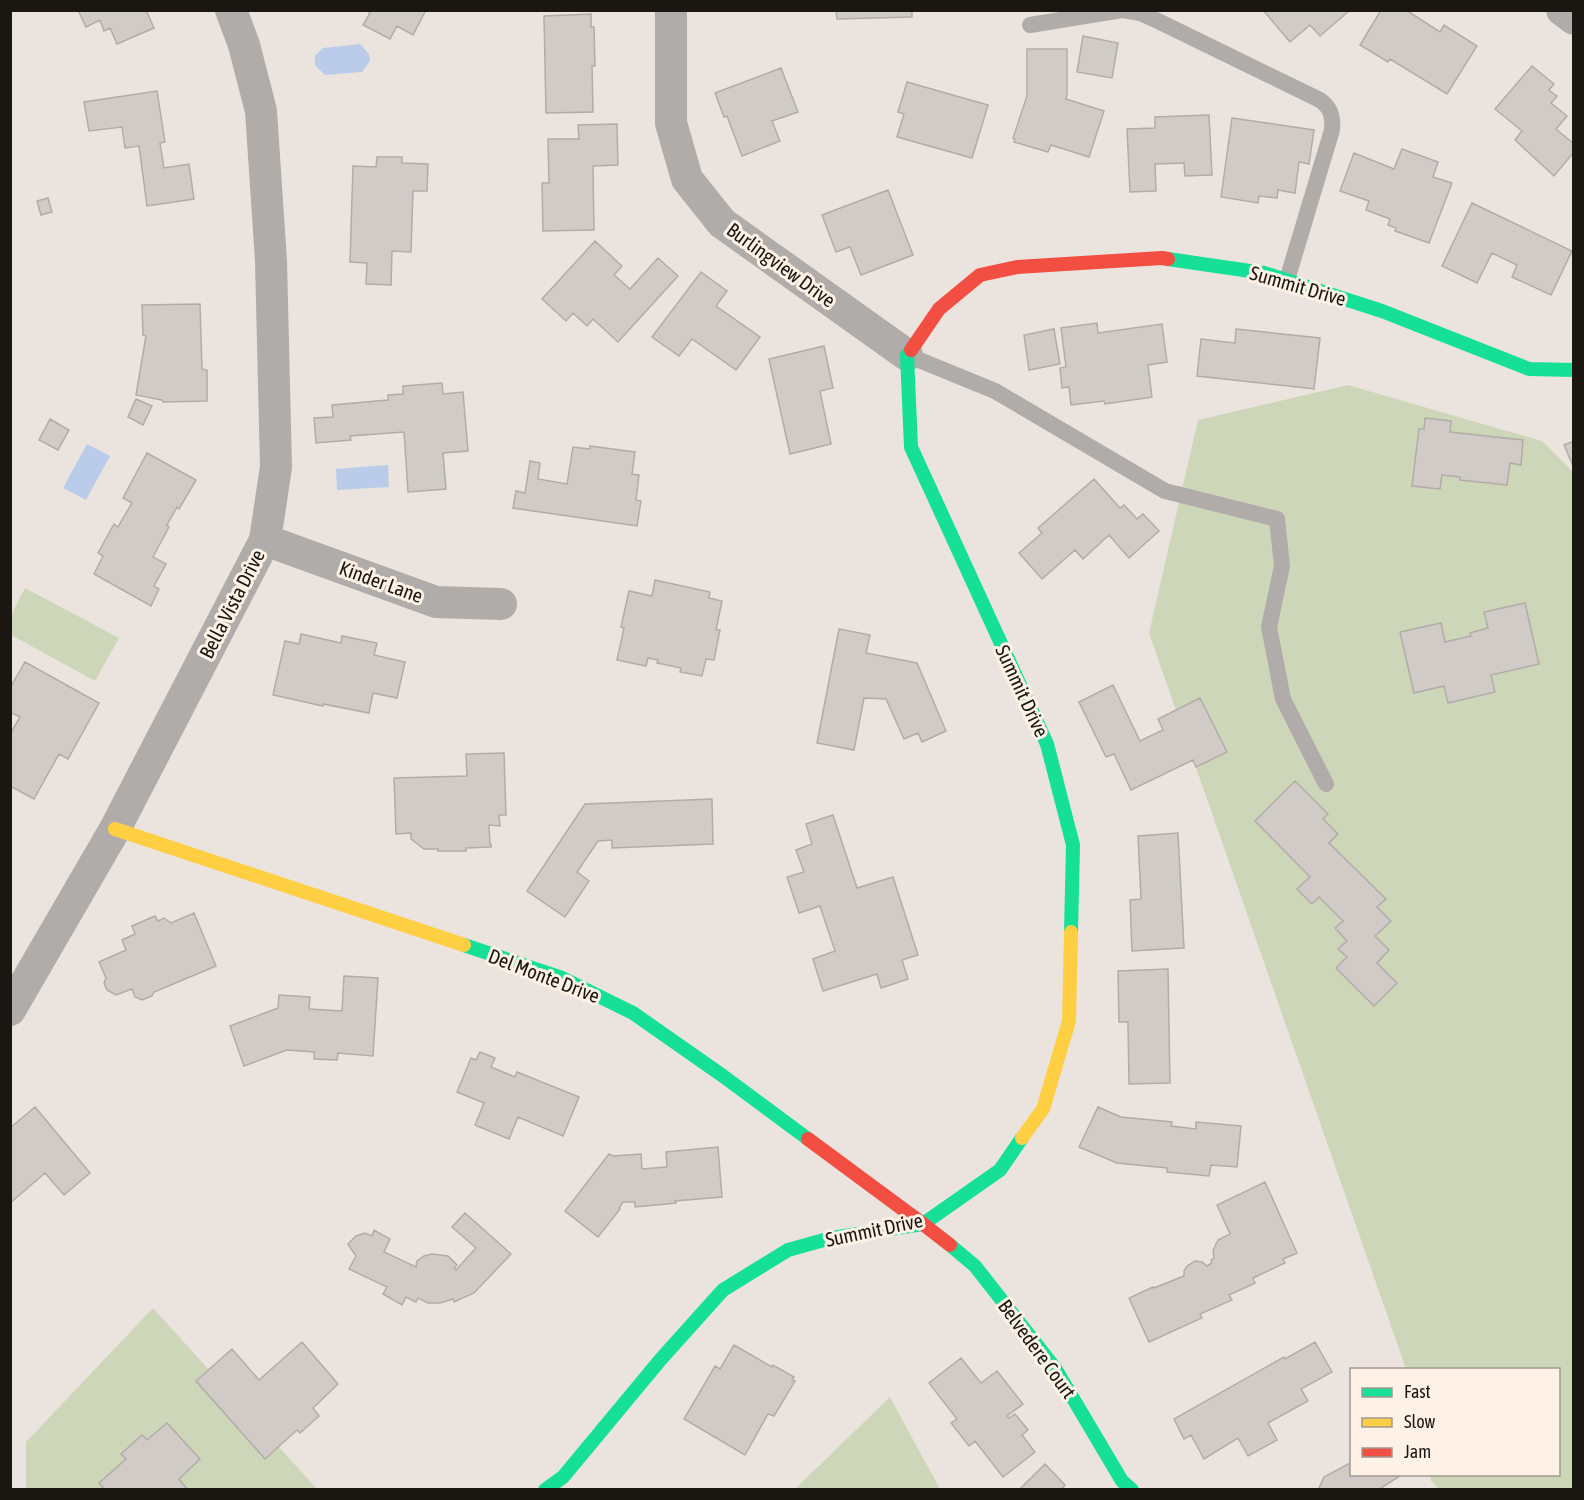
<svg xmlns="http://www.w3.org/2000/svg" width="1584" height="1500" font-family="'Asap Condensed',sans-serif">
<rect width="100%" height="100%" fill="#ebe4de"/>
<path fill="#ced6ba" d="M1348 385 1542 441 1573 472V1489H1439L1431 1481 1430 1475 1558 1474V1370L1406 1369 1149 633 1198 420Z
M25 588 119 638 95 681 11 635V615Z
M153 1308 317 1489 26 1490V1442Z
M890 1397 940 1489H795Z"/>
<path fill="#bacce9" d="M360 44 369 54 370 61 362 72 325 75 315 65V56L323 48Z
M87 444 110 456 86 500 63 488Z
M388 465 389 487 337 490 336 469Z"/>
<path fill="#d0cbc6" stroke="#b2aca8" stroke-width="1.5" d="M78 10H146L154 28 117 44 110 28 104 31 100 20 86 27Z
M366 10H426L413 35 397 26 390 39 363 25 370 13Z
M836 10H912V17L837 19Z
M1263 10H1350L1320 36 1310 25 1290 42Z
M1381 10H1406L1440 32 1444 25 1477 46 1447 94 1390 59 1388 62 1360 45Z
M591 14V27H594L595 66H592L593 112 546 113 544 16Z
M1083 36 1118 43 1112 78 1077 72Z
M1027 49H1067V95L1066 99 1104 111 1089 157 1051 145 1048 152 1014 142 1015 139 1013 138 1027 96Z
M1532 66 1554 84 1549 90 1557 96 1551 103 1567 116 1556 129 1574 144V152L1554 176 1515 140 1522 131 1495 109Z
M781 68 798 112 772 121 780 141 742 156 727 116 724 117 715 93Z
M907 82 988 105 972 158 897 137 904 114 898 112Z
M157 91 165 142 160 143 164 168 189 164 194 199 147 206 139 146 125 148 122 127 89 131 84 102Z
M1209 115 1212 175 1185 176 1184 163 1155 164 1156 191 1130 192 1127 129 1155 128V117Z
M1232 118 1314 130 1309 164 1299 162 1295 193 1278 190 1277 198 1259 196 1258 203 1221 197Z
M617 124 618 165 593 166 594 230 543 231 542 183H549L548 139H579L578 125Z
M1402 149 1438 162 1433 177 1452 183 1429 243 1395 231 1396 228 1388 225 1390 219 1366 210 1369 201 1340 191 1354 153 1394 169Z
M377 157H402V163L428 164 427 191H413L411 252 392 251 391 285 366 284 367 263 350 262 353 166 376 167Z
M888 190 913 255 861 275 850 247 836 252 822 215Z
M48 198 52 212 41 215 37 201Z
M1472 203 1572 251 1551 295 1512 277 1517 265 1492 253 1477 283 1442 266Z
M595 241 622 266 614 275 630 289 658 258 678 276 618 342 593 319 587 326 573 313 566 321 542 299Z
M701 272 727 291 716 306 760 337 736 370 692 339 679 356 652 337Z
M200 304 202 369 207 370V401L163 402 162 400 136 395 146 336 143 335 142 305Z
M1097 323 1098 333 1162 324 1167 362 1148 365 1152 397 1105 404 1104 401 1071 405 1069 387 1062 388 1060 368 1066 367 1061 328Z
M1054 329 1060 364 1029 370 1024 335Z
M1236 329 1320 338 1314 389 1197 376 1201 339 1235 343Z
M824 346 833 388 820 391 831 444 790 454 769 359Z
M442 383 443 394 463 392 468 451 443 453 446 489 408 492 404 432 350 436 351 440 316 443 314 418 333 417 332 405 388 400V395L403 394V386Z
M136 399 152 406 143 425 128 417Z
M1425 418 1451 421 1450 432 1523 440 1521 465 1510 463 1507 485 1460 480V477L1442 475 1440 489 1412 486 1419 429H1424Z
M50 419 69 430 58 450 39 440Z
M1574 441V468L1564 445Z
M590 446 635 452 632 474 639 475 636 500 641 501 637 526 513 508 516 491 525 493 530 461 540 463 538 479 567 484 573 447 590 449Z
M147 453 196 480 179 509 177 507 167 525 169 527 153 557 166 564 154 586 159 589 151 606 94 574 103 556 98 553 114 524 118 527 132 503 123 498Z
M1094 479 1120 508 1124 505 1137 519 1143 514 1159 531 1129 558 1109 535 1083 559 1075 550 1042 579 1019 553 1042 533 1038 528Z
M655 580 710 592 709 598 722 601 716 630H720L714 660 706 659 702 676 680 672 681 668 657 663 658 660 648 658 646 666 617 660 624 628 621 627 629 591 652 596Z
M1525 603 1539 664 1491 675 1495 692 1448 703 1444 686 1414 693 1400 632 1441 623 1445 642 1471 636 1470 633 1488 628 1484 612Z
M839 629 870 635 866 653 917 663 946 731 922 742 918 733 904 739 886 699 864 698 854 750 817 743Z
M301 634 341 643 342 636 377 643 374 655 405 662 397 698 373 693 369 713 323 704V706L273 695 285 641 299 644Z
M25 662 99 703 68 759 59 754 34 799 10 786V734L20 717 10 712V688Z
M1113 685 1140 741 1163 730 1158 719 1200 698 1227 752 1196 767 1193 760 1131 790 1114 754 1106 757 1079 702Z
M504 753 506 815H499L500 826 489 825 490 844H491V847L466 848V851H438V849H424L411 839V833L396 834 394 778 467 776 466 754Z
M1295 781 1328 814 1323 819 1338 834 1329 843 1386 899 1377 907 1391 921 1375 936 1389 950 1377 963 1397 983 1374 1006 1336 968 1347 957 1338 949 1347 941 1335 928 1343 921 1319 897 1312 904 1297 889 1310 877 1255 821Z
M712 799 713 844 612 848V840L598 841 577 872 589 881 565 917 527 891 585 804Z
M833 815 857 888 893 877 918 955 902 960 908 979 881 988 877 974 823 991 813 959 835 951 820 906 799 913 787 877 804 872 796 850 812 844 806 824Z
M1178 833 1184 948 1132 951 1130 900 1141 899 1138 836Z
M194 913 216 966 154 992 152 996 142 1000 135 997 132 989 116 995 107 990 104 983 106 978 99 962 126 950 122 940 135 934 132 926 155 916 158 921 164 918 171 923Z
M1168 969 1170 1083 1129 1084 1128 1022H1119L1118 971Z
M344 976 378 978 373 1056 338 1053 337 1060 314 1059V1052L287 1050 244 1066 230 1026 278 1008 279 995 310 997 309 1009 342 1011Z
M480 1052 495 1058 491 1067 515 1077 517 1072 579 1097 563 1136 518 1117 509 1139 475 1125 484 1103 457 1092 471 1058 476 1060Z
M35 1107 90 1173 64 1195 45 1173 10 1203V1128Z
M1098 1107 1121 1117 1172 1122 1171 1126 1196 1129V1122L1241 1126 1237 1167 1211 1165 1209 1176 1167 1172V1168L1117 1163 1079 1147Z
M718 1147 722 1197 675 1201 676 1203 635 1207V1202H623L619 1208 620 1209 598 1237 565 1211 609 1154 613 1156 641 1154 642 1169 667 1167 666 1152Z
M1265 1182 1297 1253 1283 1259 1285 1263 1253 1278 1255 1283 1229 1295 1232 1300 1200 1314 1202 1318 1149 1342 1129 1298 1153 1287 1154 1288 1184 1276V1271L1187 1266 1195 1261 1202 1262 1207 1266 1212 1263 1211 1260 1214 1258 1213 1251 1215 1246 1218 1240 1230 1234 1217 1205Z
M465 1213 511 1254 474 1293 454 1302 453 1299 440 1303H428L418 1298 416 1302 406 1297 402 1305 383 1294 387 1287 349 1269 356 1256 348 1244 356 1236 365 1233 372 1236 374 1230 390 1239 384 1252 416 1267 417 1261 424 1256 432 1254 448 1256 457 1265 454 1268 456 1270 476 1248 452 1227Z
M302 1342 338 1384 313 1408 319 1416 300 1433 297 1430 265 1459 196 1381 232 1349 259 1380Z
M1315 1342 1332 1372 1301 1389 1308 1401 1268 1423 1277 1440 1248 1456 1238 1438 1204 1459 1191 1435 1184 1439 1174 1419 1284 1357 1285 1359Z
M734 1345 772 1367 773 1365 794 1377 792 1380 795 1381 774 1416 768 1414 745 1455 684 1419 715 1366 720 1369Z
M961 1358 981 1383 997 1371 1023 1404 1007 1416 1009 1418 1015 1414 1028 1430 1022 1435 1035 1452 1003 1477 975 1441 969 1446 951 1423 957 1419 929 1383Z
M167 1423 200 1459 179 1479 188 1490H105L99 1483 126 1459 121 1454 142 1435 147 1440Z
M1352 1462V1474H1403L1378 1490H1318L1324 1477Z
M1045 1464 1065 1485 1061 1490H1019Z"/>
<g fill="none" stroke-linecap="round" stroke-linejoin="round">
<path stroke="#b0aca9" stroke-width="16" d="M1123 10 1140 13 1158 21 1320 100C1331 108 1333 116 1332 130L1287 280
M1030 25 1122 10
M907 355 995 391 1165 491 1277 519 1282 566 1269 627 1283 699 1326 784"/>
<path stroke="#b0aca9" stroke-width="32" d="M671 10V123L687 179 722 223 907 355
M1562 10 1574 19
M265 540 436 602 501 604
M10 1010 115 829 265 540 276 467 271 261 261 111 244 45 231 10"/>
<path stroke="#16e098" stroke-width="14" d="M1168 259 1264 273 1382 311 1529 369 1574 370
M911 350 907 355 911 447 1047 744 1073 845 1071 932
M464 945 562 978 633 1013 723 1076 808 1139
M950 1245 975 1266 1055 1368 1122 1481 1132 1490
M545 1490 563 1477 661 1359 723 1290 788 1250 831 1238 923 1224 1000 1170 1022 1138"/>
<path stroke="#ffcf43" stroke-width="14" d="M115 829 464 945
M1022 1138 1043 1109 1069 1021 1071 932"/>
<path stroke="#f24e42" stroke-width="14" d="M911 350 939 309 980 275 1017 267 1162 258 1168 259
M808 1139 923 1224 950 1245"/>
</g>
<g text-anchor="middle" stroke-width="6" stroke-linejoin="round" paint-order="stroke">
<g font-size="20" fill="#1a1612" stroke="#fef1e5">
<text transform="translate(781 265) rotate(36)" y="7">Burlingview Drive</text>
<text transform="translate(1298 286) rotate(16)" y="7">Summit Drive</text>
<text transform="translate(381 582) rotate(20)" y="7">Kinder Lane</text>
<text transform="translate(232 604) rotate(-63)" y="7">Bella Vista Drive</text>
<text transform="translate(1022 691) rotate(65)" y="7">Summit Drive</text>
<text transform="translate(544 976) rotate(21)" y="7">Del Monte Drive</text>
<text transform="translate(874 1230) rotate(-12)" y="7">Summit Drive</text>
<text transform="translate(1037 1349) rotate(54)" y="7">Belvedere Court</text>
</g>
</g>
<rect width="1584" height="1500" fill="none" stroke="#1a1612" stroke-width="24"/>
<rect x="1350" y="1368" width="210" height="108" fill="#fef1e5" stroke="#a39991" stroke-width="1.5"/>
<rect x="1362" y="1388" width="30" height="9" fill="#16e098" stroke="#a39991" stroke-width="1.5"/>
<text x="1404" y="1398" font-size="18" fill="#1a1612">Fast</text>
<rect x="1362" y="1418" width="30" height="9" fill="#ffcf43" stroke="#a39991" stroke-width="1.5"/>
<text x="1404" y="1428" font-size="18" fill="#1a1612">Slow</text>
<rect x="1362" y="1448" width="30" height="9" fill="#f24e42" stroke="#a39991" stroke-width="1.5"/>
<text x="1404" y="1458" font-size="18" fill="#1a1612">Jam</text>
</svg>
